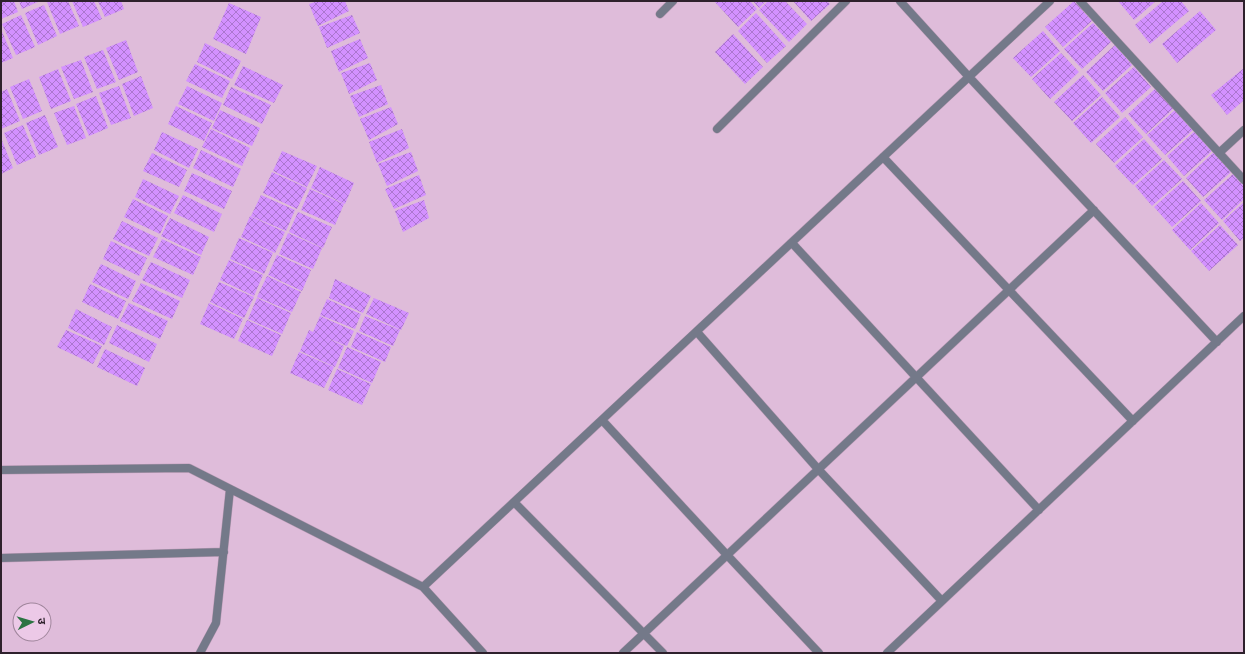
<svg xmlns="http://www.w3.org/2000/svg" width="1245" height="654" font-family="Quicksand,'Noto Sans Devanagari',sans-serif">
<defs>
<pattern id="building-cross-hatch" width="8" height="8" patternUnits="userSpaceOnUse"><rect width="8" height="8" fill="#d391ff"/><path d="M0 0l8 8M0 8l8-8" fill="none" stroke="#ac76cf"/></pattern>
</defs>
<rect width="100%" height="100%" fill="#dfbcda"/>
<path fill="url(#building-cross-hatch)" d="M1 1H14L18 12 1 19Z
M19 1H40L22 9Z
M50 1H68L79 26 60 34 47 2Z
M72 1H94L102 19 83 27Z
M98 1H121L124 9 105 17Z
M318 1H345L349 11 318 26 309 4Z
M714 1H750L757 9 738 27Z
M753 1H766L759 8Z
M768 1H785L807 24 789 42 759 10Z
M793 1H827L830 4 811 21Z
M1074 1 1092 21 1063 47 1045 27Z
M1118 1H1156L1134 20Z
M1163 1H1181L1189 11 1150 44 1135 25Z
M229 3 261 17 246 54 213 39Z
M44 5 57 36 38 45 25 13Z
M1200 11 1216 30 1177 63 1162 44Z
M756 13 786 46 767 63 738 31Z
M21 15 35 47 16 55 2 24Z
M352 15 360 33 327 48 319 27Z
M1093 23 1111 42 1082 69 1064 49Z
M1 29 13 58 1 63Z
M1043 31 1060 51 1031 77 1013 58Z
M733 34 763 67 745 84 715 52Z
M360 39 368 58 339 72 331 51Z
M126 40 138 72 119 80 106 48Z
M205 43 241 61 232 79 197 62Z
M1115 45 1132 65 1103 91 1086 72Z
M103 50 116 82 97 89 84 57Z
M1061 53 1079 72 1050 99 1032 79Z
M81 60 93 92 74 99 61 67Z
M370 63 377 80 349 94 341 73Z
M195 64 230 81 222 98 186 81Z
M243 66 283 85 274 103 234 85Z
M1134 67 1151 87 1122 113 1105 93Z
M1244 68V100L1227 115 1211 95Z
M58 69 71 101 51 109 39 77Z
M1083 75 1101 95 1072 121 1054 102Z
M141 76 153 108 134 116 122 84Z
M29 79 42 111 23 119 10 87Z
M381 85 388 104 359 117 350 96Z
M119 86 131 118 111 125 99 93Z
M187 86 222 103 214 121 178 104Z
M231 87 271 105 262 124 223 105Z
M1157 87 1175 107 1146 134 1128 114Z
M7 89 20 121 1 129V92Z
M96 96 108 128 89 136 76 104Z
M1102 97 1120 117 1091 143 1073 123Z
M74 106 86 138 67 145 54 113Z
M176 106 212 123 204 141 168 124Z
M391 107 398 124 369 140 360 119Z
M1176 109 1194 129 1165 155 1147 135Z
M220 110 260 128 252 146 212 128Z
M45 115 58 147 39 155 26 123Z
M1125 117 1143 137 1114 163 1096 144Z
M23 125 36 157 17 165 4 133Z
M211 129 250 148 242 166 202 147Z
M402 129 409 148 377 163 369 142Z
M1196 130 1214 149 1184 176 1167 156Z
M162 132 198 149 189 168 154 150Z
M1 138 13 168 1 174Z
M1144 139 1162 159 1133 185 1115 166Z
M201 150 241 169 233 187 193 168Z
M282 151 317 166 307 187 273 171Z
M1215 151 1232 171 1203 197 1186 178Z
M411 152 418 171 387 186 378 164Z
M152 153 187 170 179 187 143 171Z
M1164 160 1182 179 1152 206 1135 186Z
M320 167 354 183 345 204 311 188Z
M272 172 307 188 297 209 263 193Z
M192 173 232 191 224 209 184 191Z
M1233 174 1244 186V199L1222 220 1204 200Z
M419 175 426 195 394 209 385 189Z
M143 179 179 196 170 214 135 197Z
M1183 181 1201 201 1172 227 1154 207Z
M310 189 344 204 335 225 301 210Z
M183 195 222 214 214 232 174 213Z
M261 195 295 210 286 231 251 216Z
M133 199 168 216 160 234 124 217Z
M424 200 429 218 403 232 395 211Z
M1244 202V238L1240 241 1223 221Z
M1201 203 1219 223 1190 250 1172 230Z
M298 212 332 227 323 248 289 232Z
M250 216 285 232 275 253 241 237Z
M170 218 209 237 201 255 161 236Z
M122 221 158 238 149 256 113 239Z
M1220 225 1238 245 1209 271 1191 251Z
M288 233 322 248 313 269 279 254Z
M239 238 273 253 264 274 230 259Z
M162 239 201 257 193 275 153 257Z
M111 241 147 258 139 276 103 259Z
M277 255 311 270 302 291 268 275Z
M229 260 263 275 254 296 220 280Z
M151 262 190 280 182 298 142 280Z
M101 264 136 281 128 299 92 282Z
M267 276 301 292 292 312 257 297Z
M335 279 371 296 363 313 329 298Z
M219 282 254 297 244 318 210 302Z
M141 283 180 301 172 319 132 301Z
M90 284 126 301 118 319 82 302Z
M257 298 291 313 282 334 248 319Z
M374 298 409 313 401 330 366 314Z
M327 299 361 314 355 329 320 315Z
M129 303 168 321 160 339 120 321Z
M209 303 243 319 234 339 200 324Z
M76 309 112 327 104 345 68 328Z
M320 316 354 331 347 346 327 338 344 346 335 367 300 351 309 330 313 332Z
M365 316 400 330 393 346 359 331Z
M247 320 281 335 272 356 238 341Z
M117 325 157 344 149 362 109 343Z
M66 330 102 346 93 364 57 347Z
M357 332 391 347 385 362 351 347Z
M347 347 381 362 372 383 338 368Z
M105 349 145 368 137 386 97 367Z
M299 352 334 367 324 388 290 373Z
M337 369 371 384 362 405 328 390Z"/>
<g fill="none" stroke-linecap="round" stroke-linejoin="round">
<defs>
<path id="street" d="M900 1 969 77 1217 342
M1080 1 1244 180
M660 14 673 1
M717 129 846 1
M1219 153 1244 130
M883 157 1133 421
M792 243 1039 510
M697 332 818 469 942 601
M602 420 727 555 819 653
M1 470 189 468 423 587 483 653
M514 502 663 653
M1 558 224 552
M423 587 1050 1
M200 653 216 623 230 489
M623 653 1094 210
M887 653 1244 316"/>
</defs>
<use href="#street" stroke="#bc9db7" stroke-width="9"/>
<use href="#street" stroke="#747989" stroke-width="8"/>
</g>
<rect width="1245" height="654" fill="none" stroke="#2e212c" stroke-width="4"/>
<g transform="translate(32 622) rotate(85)"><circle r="19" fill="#ecc9e7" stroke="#a0869c"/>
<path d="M0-3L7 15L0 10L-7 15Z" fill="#2b7442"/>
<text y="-6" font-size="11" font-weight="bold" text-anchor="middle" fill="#2e212c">उ</text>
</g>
</svg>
